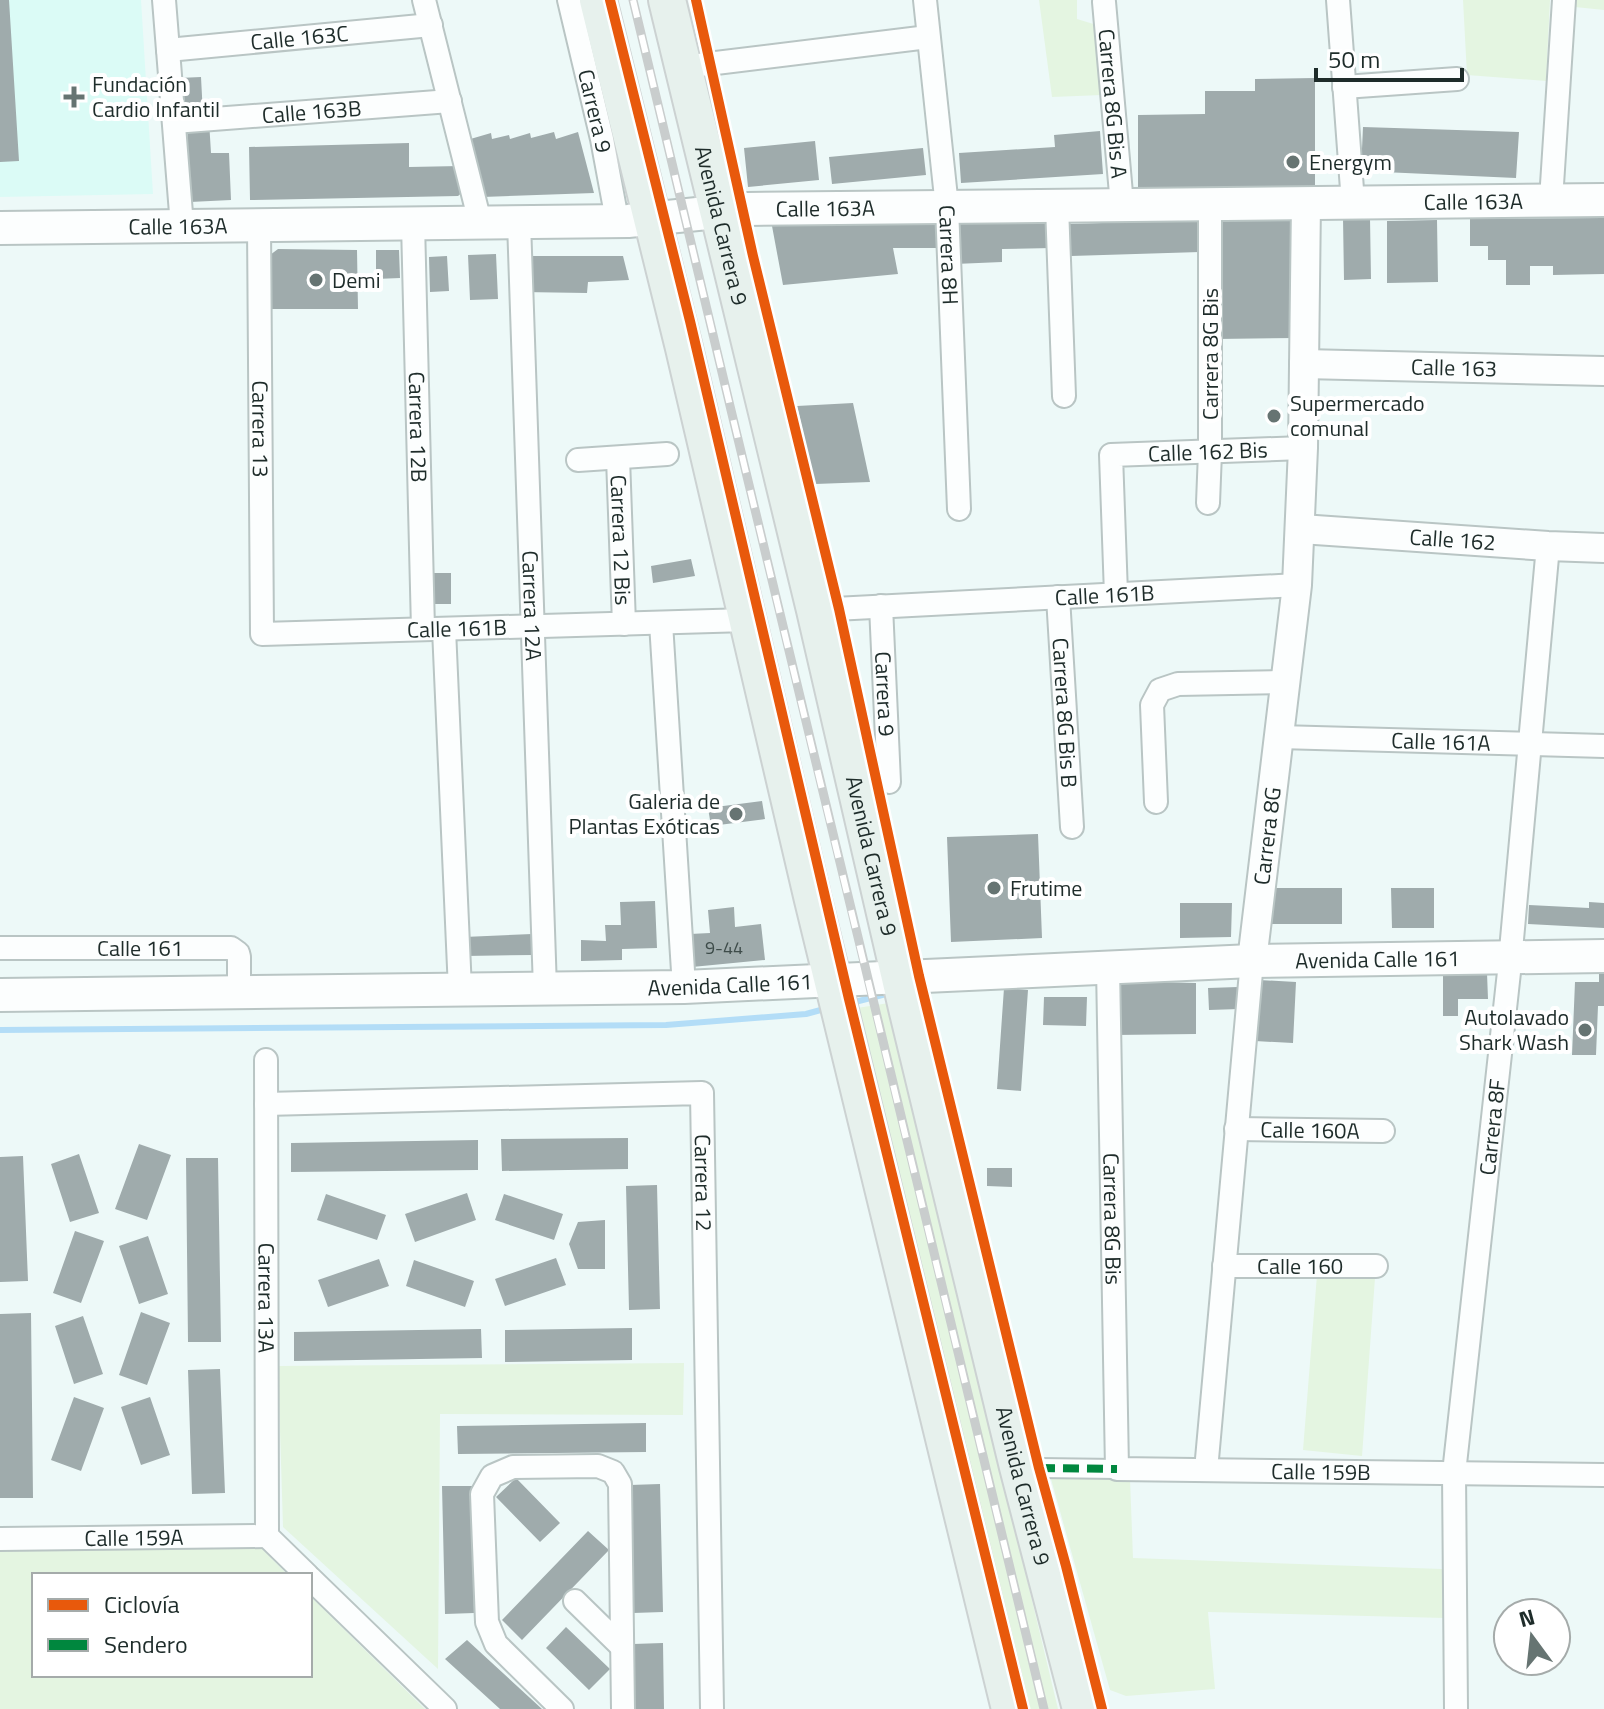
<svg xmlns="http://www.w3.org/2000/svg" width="1604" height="1709" font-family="'Titillium Web',sans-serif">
<rect width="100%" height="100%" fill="#edf9f8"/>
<path fill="#dbfbf6" d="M0 0H141L153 194 0 197Z"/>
<path fill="#e4f5e1" d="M1039 0H1077V19L1100 26 1102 95 1052 97Z
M1463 0H1550L1546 81 1467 75Z
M1577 0H1604V10L1575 7Z
M889 1003 1058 1709H1024L857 1008Z
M1317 1275 1375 1278 1362 1456 1303 1450Z
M684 1363 683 1415 440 1414 438 1669 283 1527 278 1366Z
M1051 1479H1130L1133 1558 1442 1569 1445 1618 1208 1612 1215 1689 1126 1696 1110 1690Z
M259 1546 288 1575H34V1675H310V1596L425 1709H0V1548Z"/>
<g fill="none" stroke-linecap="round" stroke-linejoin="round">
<path stroke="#b3ddf7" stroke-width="6" d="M851 1003 890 993
M0 1030 666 1025 806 1014 828 1008"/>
</g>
<path fill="#9fabac" d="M0 0H9L19 161 0 162Z
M201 77 203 115 181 116 179 78Z
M1315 78V187L1138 188V115L1205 114V91H1255V79Z
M209 121 211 153H229L231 200 190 202 187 122Z
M1363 127 1519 132 1516 178 1361 171Z
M1100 131 1103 174 961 183 959 153 1055 147 1054 135Z
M554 132 556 139 578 132 594 193 482 197 467 140 491 133 492 139 509 135 510 139 530 133 531 138Z
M815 141 819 180 748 187 744 148Z
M409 143V167L460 166 465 190 458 196 250 200 249 147Z
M923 148 926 175 832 184 829 157Z
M1343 218H1370L1371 279 1344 280Z
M1604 218V274L1553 275V266H1530V285H1506V260H1488V246H1470V219Z
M1051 220 1052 248 1002 249V262L955 264V229L963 222Z
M1199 220 1200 252 1071 256 1070 224Z
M1215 220H1294L1295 338 1216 339Z
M1437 220 1438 282 1387 283V221Z
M858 221 940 222V248H893L898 274 783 285 772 226Z
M278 249 357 250 358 309H270V255Z
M376 250H399L400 278 376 279Z
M496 254 498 299 470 300 468 255Z
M447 256 449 291 430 292 429 257Z
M523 256H623L629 280 588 282 587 293 522 292Z
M853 403 870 482 815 484 797 406Z
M691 559 695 576 653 583 651 566Z
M429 573H451V604H429Z
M762 801 765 819 711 826 708 808Z
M1038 834 1042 938 951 942 947 837Z
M1266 888H1342V924H1265Z
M1391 888H1434V928H1392Z
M655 901 657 948 622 949V960L581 961V940L606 941 605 925H621L620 902Z
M1589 902 1604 903V928L1528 924 1529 905 1589 908Z
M1180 903H1232L1231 937 1180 938Z
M734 907 735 927 761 924 765 960 692 967 690 934 710 933 708 910Z
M532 934 533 955 465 956 464 937Z
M1599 970 1604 971V1006H1598L1596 1055H1572L1575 982H1599Z
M1487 973 1488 999H1458V1016H1443V974Z
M1259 980 1296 982 1293 1043 1255 1041Z
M1114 981 1196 983V1034L1115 1035Z
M1238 987 1239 1009 1209 1010 1208 988Z
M1004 988 1028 990 1021 1091 997 1089Z
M1044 997H1087L1086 1026 1043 1025Z
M628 1138V1169L502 1171 501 1139Z
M478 1140V1170L291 1172V1143Z
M139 1144 171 1155 147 1220 115 1209Z
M79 1154 99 1213 70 1222 51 1164Z
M23 1156 28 1281 0 1282V1157Z
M186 1158H218L221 1342H188Z
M987 1168H1012V1187L987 1186Z
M657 1185 660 1309 629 1310 626 1186Z
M467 1193 476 1220 415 1242 405 1214Z
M326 1194 386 1215 377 1240 317 1220Z
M504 1194 563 1214 554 1240 495 1220Z
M605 1220V1269H578L569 1244 578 1222Z
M75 1231 104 1241 81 1303 53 1293Z
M148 1236 168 1294 139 1304 119 1246Z
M556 1258 566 1285 505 1306 495 1279Z
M379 1259 389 1286 328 1307 318 1280Z
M414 1260 474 1281 465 1307 406 1286Z
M141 1312 170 1323 147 1385 119 1375Z
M31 1313 33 1498H0V1314Z
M83 1316 103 1374 74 1384 55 1326Z
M632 1328V1360L505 1362V1330Z
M481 1329 482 1358 294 1361V1332Z
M220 1369 225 1493 192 1494 188 1370Z
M74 1397 104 1408 81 1471 51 1460Z
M150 1397 170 1455 141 1465 121 1407Z
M646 1423V1452L458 1454 457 1426Z
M516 1478 560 1523 540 1542 496 1497Z
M660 1484 663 1612 633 1613 630 1485Z
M442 1486H472L474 1613 445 1614Z
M588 1531 609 1550 522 1640 502 1620Z
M566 1627 610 1669 589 1690 546 1648Z
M467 1640 542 1709H500L445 1659Z
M663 1643 664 1709H634L633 1644Z"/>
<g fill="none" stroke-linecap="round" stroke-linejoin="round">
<defs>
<path id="pedestrian" d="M1039 1468 1117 1469"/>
<g id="minor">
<path d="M164 0 182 226"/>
<path d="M424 0 480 222"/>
<path id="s1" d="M569 0 602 139 615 209 609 221"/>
<path id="s2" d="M925 0 947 207 959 509"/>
<path d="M1338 0 1353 203"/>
<path id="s3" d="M1104 2 1122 205"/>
<path id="s4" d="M168 50 431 25"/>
<path d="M683 67 928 37"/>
<path d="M1344 87 1457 79"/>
<path id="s5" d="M174 122 450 101"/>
<path d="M1551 200 1564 0"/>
<path d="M1057 206 1064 396"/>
<path id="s6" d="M519 222 545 989"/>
<path id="s7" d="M413 223 423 629"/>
<path id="s8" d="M259 225 262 634 747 620"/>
<path id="s9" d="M618 458 624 624"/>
<path d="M578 460 667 454"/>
<path d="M1208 503 1210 452V204"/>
<path id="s10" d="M1116 594 1111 455 1303 448"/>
<path id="s11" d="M1058 597 1072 827"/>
<path id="s12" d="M881 606 889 782"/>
<path id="s13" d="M815 610 1297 585"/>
<path d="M661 623 684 987"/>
<path d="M444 629 460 990"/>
<path id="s14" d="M1279 737 1604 746"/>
<path d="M1156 802 1152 705 1160 690 1178 684 1285 682"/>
<path id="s15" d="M0 948H231L238 953 239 957V993"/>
<path id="s16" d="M1108 967 1117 1469 1604 1475"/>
<path id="s17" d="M266 1060 267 1536"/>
<path id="s18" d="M266 1104 702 1093 712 1709"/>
<path id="s19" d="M1236 1129 1383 1131"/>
<path id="s20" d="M1224 1266H1376"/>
<path d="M1206 1470 1252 961"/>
<path d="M267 1536 307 1575"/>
<path id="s21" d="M0 1539 267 1536"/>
<path d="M310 1578 445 1709"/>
<path d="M575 1601 621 1646"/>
<path d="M562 1709 496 1644 487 1622 482 1494 492 1476 513 1467 598 1466 613 1472 620 1484 623 1709"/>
<path id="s22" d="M1456 1709 1454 1473 1509 972 1548 546"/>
</g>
<g id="tertiary">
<path id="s23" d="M1304 364 1604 371"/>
<path id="s24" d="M1301 529 1548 546 1604 548"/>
<path id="s25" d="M1252 961 1297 585 1303 448 1306 203"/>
</g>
<g id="secondary">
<path id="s26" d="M0 228 628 221 747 209 1604 200"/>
<path id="s27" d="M0 995 684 987 1252 961 1604 956"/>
</g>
<g id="primary">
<path d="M598 0 684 348 813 900 1010 1709"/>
<path id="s28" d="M667 0 815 610 907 1008 1018 1467 1081 1709"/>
</g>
</defs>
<use href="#pedestrian" stroke="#b9c5c4" stroke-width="22"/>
<use href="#minor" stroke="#b9c5c4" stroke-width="26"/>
<use href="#tertiary" stroke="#b9c5c4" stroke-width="32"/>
<use href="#secondary" stroke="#b9c5c4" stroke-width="36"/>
<use href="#primary" stroke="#ccd2d2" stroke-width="40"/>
<use href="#pedestrian" stroke="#fcfefe" stroke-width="18"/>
<use href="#minor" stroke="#fcfefe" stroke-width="22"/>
<use href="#tertiary" stroke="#fcfefe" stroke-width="28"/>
<use href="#secondary" stroke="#fcfefe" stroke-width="32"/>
<use href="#primary" stroke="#e7f1ed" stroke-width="36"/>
<defs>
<path id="rail" d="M633 0C769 570 906 1140 1044 1709"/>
</defs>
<use href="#rail" stroke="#c9cdcd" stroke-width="9"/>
<use href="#rail" stroke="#fff" stroke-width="6" stroke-dasharray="18" stroke-linecap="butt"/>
<path stroke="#00873e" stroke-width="8" stroke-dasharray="16 8" stroke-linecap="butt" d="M1039 1468 1117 1469"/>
<defs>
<path id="cycleway" d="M610 0 690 321 849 999 1023 1709
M696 0 753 256 839 609 919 976 1039 1468 1066 1566 1102 1709"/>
</defs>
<use href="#cycleway" stroke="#fff" stroke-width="15"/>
<use href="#cycleway" stroke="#e8590c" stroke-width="10"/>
</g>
<g fill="#667472" stroke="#fff" stroke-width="3">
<path d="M70 85h8v8h8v8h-8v8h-8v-8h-8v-8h8z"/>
<circle cx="1293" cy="162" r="8"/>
<circle cx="316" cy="280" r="8"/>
<circle cx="1274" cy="416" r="8"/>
<circle cx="736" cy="814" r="8"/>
<circle cx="994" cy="888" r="8"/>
<circle cx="1585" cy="1030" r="8"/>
</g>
<g text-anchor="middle" stroke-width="8" stroke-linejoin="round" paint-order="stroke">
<g font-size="18" fill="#3e4c4a">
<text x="724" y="954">9-44</text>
</g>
<g font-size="22" fill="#1e2c2a" stroke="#fff">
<text dy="8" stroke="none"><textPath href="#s4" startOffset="132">Calle 163C</textPath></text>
<text dy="8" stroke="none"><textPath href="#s3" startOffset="102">Carrera 8G Bis A</textPath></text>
<text dy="8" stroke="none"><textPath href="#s1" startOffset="114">Carrera 9</textPath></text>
<text dy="8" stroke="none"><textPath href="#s5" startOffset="138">Calle 163B</textPath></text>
<text dy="8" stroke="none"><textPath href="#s26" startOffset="1474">Calle 163A</textPath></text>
<text dy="8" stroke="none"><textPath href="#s26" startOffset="826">Calle 163A</textPath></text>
<text dy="8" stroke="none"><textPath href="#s28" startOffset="232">Avenida Carrera 9</textPath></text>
<text dy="8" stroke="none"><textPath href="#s26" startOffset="178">Calle 163A</textPath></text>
<text dy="8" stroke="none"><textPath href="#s2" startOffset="256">Carrera 8H</textPath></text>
<text transform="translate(1210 354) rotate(-90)" y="8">Carrera 8G Bis</text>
<text dy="8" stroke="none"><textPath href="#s23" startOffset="150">Calle 163</textPath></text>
<text dy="8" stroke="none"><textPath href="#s7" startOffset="204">Carrera 12B</textPath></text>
<text dy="8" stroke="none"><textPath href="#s8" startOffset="204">Carrera 13</textPath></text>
<text dy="8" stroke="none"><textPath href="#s10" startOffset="236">Calle 162 Bis</textPath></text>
<text dy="8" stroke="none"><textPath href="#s24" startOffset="152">Calle 162</textPath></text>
<text dy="8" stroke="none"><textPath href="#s9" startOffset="82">Carrera 12 Bis</textPath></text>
<text dy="8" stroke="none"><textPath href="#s13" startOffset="290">Calle 161B</textPath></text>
<text dy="8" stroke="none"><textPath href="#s6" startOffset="384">Carrera 12A</textPath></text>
<text dy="8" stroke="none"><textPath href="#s8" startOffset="604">Calle 161B</textPath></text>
<text dy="8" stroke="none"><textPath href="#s12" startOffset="88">Carrera 9</textPath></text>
<text dy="8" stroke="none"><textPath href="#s11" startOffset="116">Carrera 8G Bis B</textPath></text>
<text dy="8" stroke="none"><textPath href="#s14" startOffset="162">Calle 161A</textPath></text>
<text dy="8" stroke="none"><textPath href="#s25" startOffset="126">Carrera 8G</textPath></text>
<text dy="8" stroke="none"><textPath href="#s28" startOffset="880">Avenida Carrera 9</textPath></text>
<text dy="8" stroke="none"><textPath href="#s15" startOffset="140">Calle 161</textPath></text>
<text dy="8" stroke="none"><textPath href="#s27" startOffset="1378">Avenida Calle 161</textPath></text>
<text dy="8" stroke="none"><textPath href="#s27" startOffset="730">Avenida Calle 161</textPath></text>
<text dy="8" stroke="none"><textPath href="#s22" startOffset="584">Carrera 8F</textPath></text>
<text dy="8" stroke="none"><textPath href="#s19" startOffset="74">Calle 160A</textPath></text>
<text dy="8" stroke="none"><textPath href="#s18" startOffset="526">Carrera 12</textPath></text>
<text dy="8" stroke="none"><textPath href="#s16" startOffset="252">Carrera 8G Bis</textPath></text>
<text dy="8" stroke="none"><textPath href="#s20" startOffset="76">Calle 160</textPath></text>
<text dy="8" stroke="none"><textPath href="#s17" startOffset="238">Carrera 13A</textPath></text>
<text dy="8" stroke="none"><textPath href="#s16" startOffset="706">Calle 159B</textPath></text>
<text dy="8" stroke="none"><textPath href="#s28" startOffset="1528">Avenida Carrera 9</textPath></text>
<text dy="8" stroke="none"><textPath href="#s21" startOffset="134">Calle 159A</textPath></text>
</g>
<g font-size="22" fill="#1e2c2a" stroke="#fff" text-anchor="start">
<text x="92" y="92">Fundación<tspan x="92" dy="25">Cardio Infantil</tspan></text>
<text x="1309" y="170">Energym</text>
<text x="332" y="288">Demi</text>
<text x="1290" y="411">Supermercado<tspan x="1290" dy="25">comunal</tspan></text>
<text x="720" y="809" text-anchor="end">Galeria de<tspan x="720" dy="25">Plantas Exóticas</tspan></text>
<text x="1010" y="896">Frutime</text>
<text x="1569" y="1025" text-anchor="end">Autolavado<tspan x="1569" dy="25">Shark Wash</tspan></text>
</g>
</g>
<rect x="32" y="1573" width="280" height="104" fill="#ffffff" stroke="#a5abaa" stroke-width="2"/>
<rect x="48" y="1599" width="40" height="12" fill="#e8590c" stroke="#a5abaa" stroke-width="2"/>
<text x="104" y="1613" font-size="24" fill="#1e2c2a">Ciclovía</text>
<rect x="48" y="1639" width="40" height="12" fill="#00873e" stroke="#a5abaa" stroke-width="2"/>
<text x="104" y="1653" font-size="24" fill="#1e2c2a">Sendero</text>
<g transform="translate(1532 1637) rotate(345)"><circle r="38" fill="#ffffff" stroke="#a5abaa" stroke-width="2"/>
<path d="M0-6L14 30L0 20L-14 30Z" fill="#667472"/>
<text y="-12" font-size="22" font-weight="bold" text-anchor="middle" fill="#1e2c2a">N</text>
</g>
<path d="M1316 68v12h146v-12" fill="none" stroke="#1e2c2a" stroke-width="4"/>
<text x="1328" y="68" font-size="24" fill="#1e2c2a" stroke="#ffffff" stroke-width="6" paint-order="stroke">50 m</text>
</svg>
